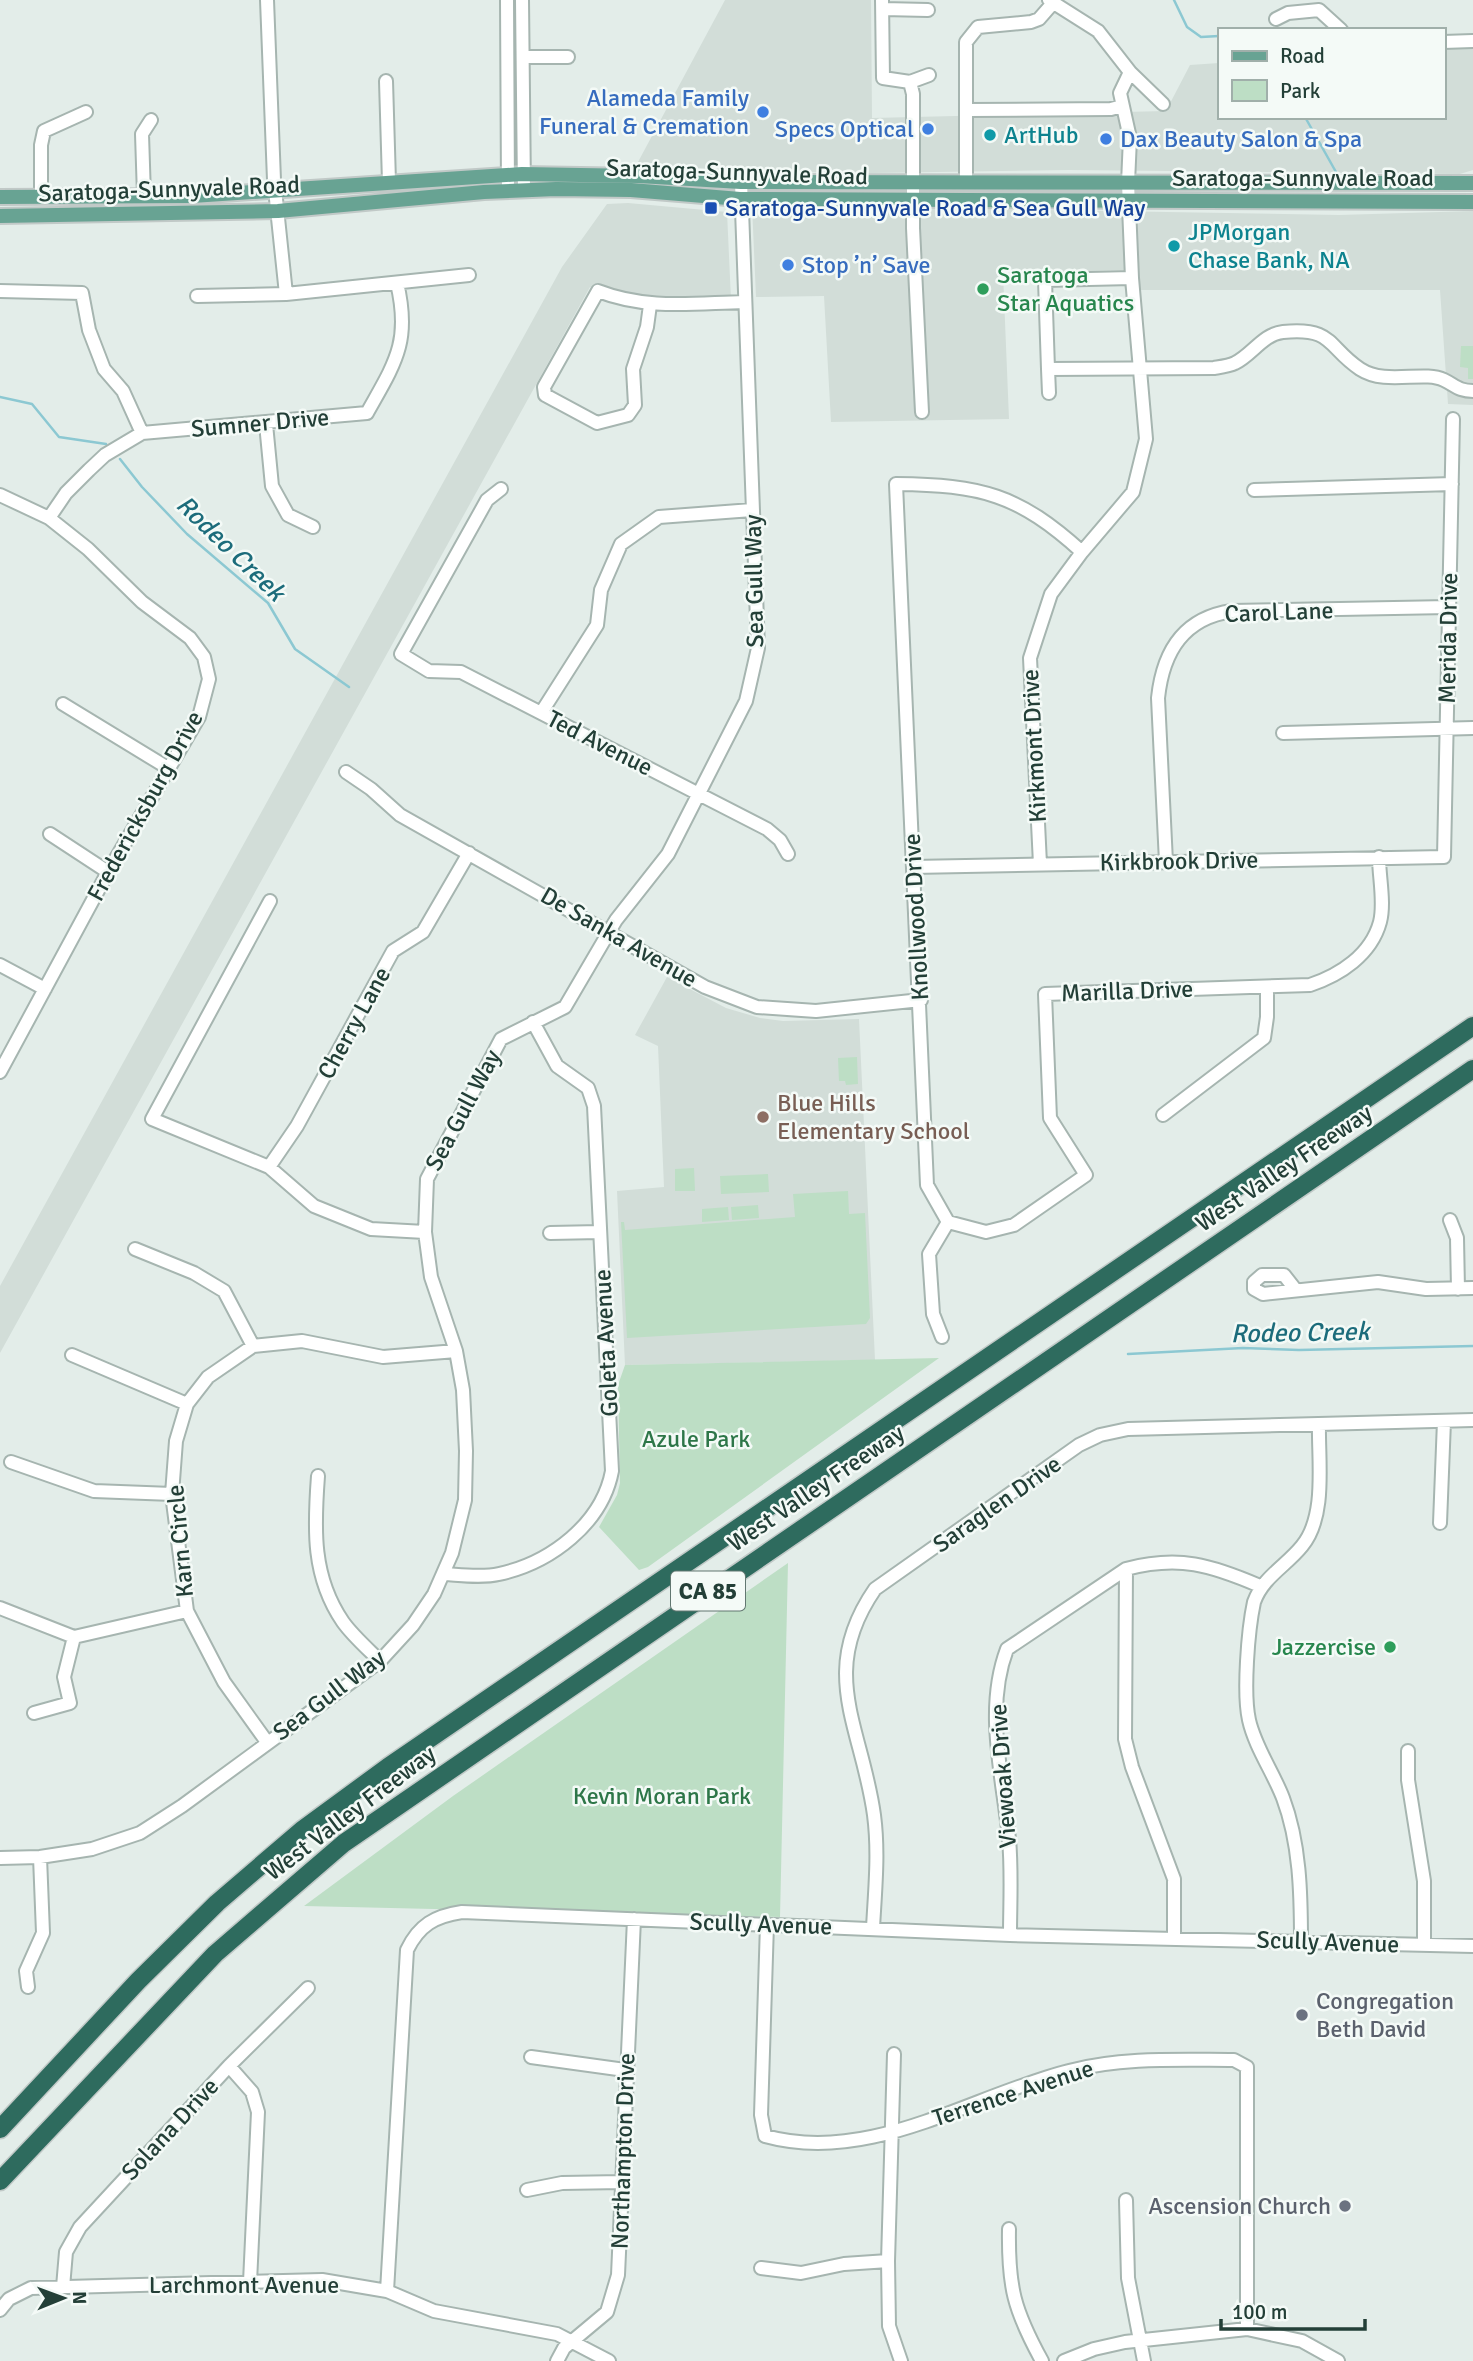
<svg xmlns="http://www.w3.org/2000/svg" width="1473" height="2361" font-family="Signika,sans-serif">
<rect width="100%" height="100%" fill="#e3ede9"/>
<path fill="#d2ddd8" d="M725 0H871L872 118 1166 111 1190 65 1219 63V117H1443V48L1473 46V170L1460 174 1069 170 872 173 732 171 656 167 638 162Z
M628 203 727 212 731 300 631 299 590 287 0 1353V1286L562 267 607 204Z
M752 205 1339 215 1473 211V405L1448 404 1440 290H1125L1123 270 1003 273 1009 419 831 422 824 296 756 297Z
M667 977 726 1008 760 1018 783 1021 859 1019 875 1360 625 1365 617 1191 664 1187 658 1046 635 1035Z"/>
<path fill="#bddec5" d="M1461 346H1473V379H1468V368L1460 367Z
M857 1057 858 1084 846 1085 845 1081H839L838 1058Z
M694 1168 695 1191H675V1169Z
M768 1174 769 1192 721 1194 720 1176Z
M848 1191 849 1214 865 1213 870 1318 866 1324 627 1338 621 1222H624L625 1230 795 1217 793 1194Z
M758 1205 759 1218 732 1220 731 1207Z
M728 1207 729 1220 702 1222V1209Z
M939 1358 648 1567 639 1570 599 1527 617 1495 620 1483 618 1385 625 1365Z
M788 1563 780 1917 304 1906 453 1796Z"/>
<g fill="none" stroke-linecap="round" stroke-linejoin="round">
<path stroke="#8cc8d2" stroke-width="2.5" d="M1174 0 1187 27 1201 37 1219 36
M1305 117 1336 172
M0 397 32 404 59 437 106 444
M120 459 142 487 187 534 268 603 295 649 349 687
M1128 1354 1243 1348 1299 1350 1473 1346"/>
<defs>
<path id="minor" d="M267 0 274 180 286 294
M507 0 508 191
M522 0 524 190
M882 0 883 78 910 82 913 94V228L922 412
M883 9 928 10
M1276 19 1288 13 1319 10 1341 30
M1443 42 1473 41
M523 57H568
M1130 72 1163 104
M386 81 389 182
M910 82 929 75
M967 110 1111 109 1122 106
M966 180V42L978 27 1031 22 1039 19 1053 3
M41 196V145L44 131 86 112
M144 196 142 134 151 120
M1132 278 1045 280 1048 369 1214 368C1220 367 1229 366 1235 363 1252 355 1263 334 1283 332 1334 327 1327 347 1360 369 1386 386 1423 370 1444 380 1456 386 1459 391 1473 391
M0 291 82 293 89 330 104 369 123 391 142 433
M197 296 286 294 469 275
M650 305 647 327 633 369 635 405 628 415 597 423 545 395 544 387 598 291C647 310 693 303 744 302
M1048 369 1049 393
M266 424 272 486 288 515 313 527
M501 489 487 500 401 654 429 671 461 672 767 829 780 840 788 854
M1254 490 1452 484
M0 495 49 518 88 549 142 602 190 638 204 657 209 679 199 717 108 872 0 1072
M49 518 66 493 89 470 105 455 142 433 367 413C395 363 411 342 397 283
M63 704 168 768
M541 713 597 625 601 590 621 544 659 517 752 510
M1283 733 1473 728
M346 772 371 789 400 815 705 987 757 1007 816 1011 921 1000
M50 834 108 872
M1166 862 1158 698C1163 651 1184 618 1232 611L1449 607
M1040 864 1030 658 1051 594 1082 552 1133 492 1146 439 1132 278 1128 183 1130 138 1120 93 1130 72 1098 31 1049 0
M913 867 1444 857 1453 419
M270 901 152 1119 269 1167 314 1206 371 1229 425 1232
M0 965 45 989
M1163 1115 1264 1038 1267 1017V987
M269 1167 297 1126 393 951 423 932 469 853
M1450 1220 1457 1238 1458 1289
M948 1222 986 1232 1014 1225 1086 1175 1050 1118 1045 994 1310 985C1340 975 1371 955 1380 922 1385 903 1379 877 1379 857
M550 1233 600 1232
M135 1249 194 1273 224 1291 253 1346
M1295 1289 1284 1275H1262L1254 1282V1289L1263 1294 1378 1282 1426 1289 1473 1288
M942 1337 933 1314 929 1254 948 1222 927 1185 896 484C981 485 1018 494 1082 552
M72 1355 187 1404
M11 1462 94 1491 172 1494
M318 1476C314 1529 312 1577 343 1622 353 1636 368 1649 380 1661
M1440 1523 1444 1421
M1126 1569 1125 1739 1132 1767 1174 1879V1938
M445 1574C461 1575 482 1578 499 1574 550 1563 602 1524 612 1471L594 1106 588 1088 557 1066 533 1022
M0 1608 74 1637 187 1611
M34 1713 70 1703 64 1677 74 1637
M267 1742 224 1682 187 1611 172 1494 176 1441 187 1404 208 1377 253 1346 302 1341 383 1357 456 1351
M1408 1751V1780L1424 1881V1945
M0 1858 40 1857 92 1849 140 1833 182 1806 380 1661 413 1625 434 1594 452 1553 465 1500 466 1451 463 1390 456 1351 431 1277 425 1232 427 1179 501 1039 565 1007 616 920 668 854 746 701 758 648 741 182
M767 1924 761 2115 765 2136C870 2165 970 2096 1069 2071 1122 2057 1179 2060 1234 2060L1247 2067V2329
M873 1928C875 1890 879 1853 874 1815 862 1727 817 1673 875 1589L1079 1445 1100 1435 1128 1429 1473 1420
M1010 1935C1010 1904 1012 1871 1009 1839 1003 1776 984 1710 1007 1649L1126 1569C1179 1555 1211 1565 1260 1586
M1301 1941C1301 1894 1300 1843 1283 1798 1273 1772 1255 1747 1249 1720 1243 1693 1248 1630 1254 1602 1263 1577 1286 1566 1302 1546 1327 1516 1318 1460 1319 1424
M28 1987 26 1971 43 1933 40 1857
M894 2054 888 2261 889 2326 901 2361
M531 2057 625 2070
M229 2066 252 2092 258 2112 250 2282
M527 2190 562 2183 622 2182
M1126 2200 1128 2278 1144 2361
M1009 2229C1008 2287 1014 2310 1042 2361
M761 2268 801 2273 844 2264 888 2261
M63 2287 66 2252 80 2227 229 2066 308 1988
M387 2291 407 1950C419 1925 435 1916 462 1912L1010 1935 1473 1946
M0 2310 9 2299 31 2288 322 2280 387 2291 434 2311 557 2334 609 2361
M557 2361 564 2348 607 2312 618 2275 634 1919
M1064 2361 1094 2349 1125 2342 1247 2329 1302 2341 1338 2361"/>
<path id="major" d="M0 197 192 196 522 174 639 176 741 182 1473 183
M0 216 278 211 484 192 556 189 631 190 740 199 1473 202"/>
<path id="highway" d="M0 2129 138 1981 217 1903 302 1830 388 1767 1473 1026
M0 2181 215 1954 344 1843 1473 1069"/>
</defs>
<use href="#minor" stroke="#a6b5b0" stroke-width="16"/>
<use href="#major" stroke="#c1c9c7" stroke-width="18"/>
<use href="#highway" stroke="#c1c9c7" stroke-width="21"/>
<use href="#minor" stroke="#fff" stroke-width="12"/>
<use href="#major" stroke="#68a393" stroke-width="14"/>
<use href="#highway" stroke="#2e6b5e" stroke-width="18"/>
</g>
<g fill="#3f7fe0" stroke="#f4faf7" stroke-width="2.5">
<circle cx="763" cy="112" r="7"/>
<circle cx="928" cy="129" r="7"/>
<circle cx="1106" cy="139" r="7"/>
<circle cx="788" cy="265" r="7"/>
</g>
<g fill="#0f9aa8" stroke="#f4faf7" stroke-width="2.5">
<circle cx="990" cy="135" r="7"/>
<circle cx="1174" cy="246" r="7"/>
</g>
<rect fill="#1a4fb4" stroke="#f4faf7" stroke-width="2.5" x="704" y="201" width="14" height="14" rx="3.5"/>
<g fill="#2e9e5b" stroke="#f4faf7" stroke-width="2.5">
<circle cx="983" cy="289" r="7"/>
<circle cx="1390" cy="1647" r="7"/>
</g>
<circle fill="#8d6e63" stroke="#f4faf7" stroke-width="2.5" cx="763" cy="1117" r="7"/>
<g fill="#6b7280" stroke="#f4faf7" stroke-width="2.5">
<circle cx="1302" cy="2015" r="7"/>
<circle cx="1345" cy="2206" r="7"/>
</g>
<g text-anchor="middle" stroke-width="5" stroke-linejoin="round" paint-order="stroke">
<rect fill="#f4faf7" stroke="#627771" stroke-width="2" x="671" y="1571.5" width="74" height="39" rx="5"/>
<g font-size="23" font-weight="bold" fill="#233f37">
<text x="708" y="1599">CA 85</text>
</g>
<g font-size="24" fill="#366cbe" stroke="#f4faf7" text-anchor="end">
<text x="749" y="106">Alameda Family<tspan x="749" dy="28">Funeral &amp; Cremation</tspan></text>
<text x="914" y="137">Specs Optical</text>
<text x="1120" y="147" text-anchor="start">Dax Beauty Salon &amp; Spa</text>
<text x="802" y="273" text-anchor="start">Stop ’n’ Save</text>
</g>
<g font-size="24" fill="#0d838f" stroke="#f4faf7" text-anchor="start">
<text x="1004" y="143">ArtHub</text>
<text x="1188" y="240">JPMorgan<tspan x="1188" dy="28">Chase Bank, NA</tspan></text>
</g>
<g font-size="24" fill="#233f37" stroke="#f4faf7">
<text transform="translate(737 172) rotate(2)" y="8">Saratoga-Sunnyvale Road</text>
<text x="1303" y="186">Saratoga-Sunnyvale Road</text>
<text transform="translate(169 189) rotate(-2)" y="8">Saratoga-Sunnyvale Road</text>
<text transform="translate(260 423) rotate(-5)" y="8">Sumner Drive</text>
<text transform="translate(754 581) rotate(-91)" y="8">Sea Gull Way</text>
<text transform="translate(1279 612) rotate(-2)" y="8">Carol Lane</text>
<text transform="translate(1448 638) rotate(-89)" y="8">Merida Drive</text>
<text transform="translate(600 743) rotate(27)" y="8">Ted Avenue</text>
<text transform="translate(1034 746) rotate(-93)" y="8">Kirkmont Drive</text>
<text transform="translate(145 806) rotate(-61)" y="8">Fredericksburg Drive</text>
<text transform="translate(1179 861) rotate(-1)" y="8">Kirkbrook Drive</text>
<text transform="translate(916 917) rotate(-93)" y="8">Knollwood Drive</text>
<text transform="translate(619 937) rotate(30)" y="8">De Sanka Avenue</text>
<text transform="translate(1127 991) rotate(-2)" y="8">Marilla Drive</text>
<text transform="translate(354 1023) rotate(-61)" y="8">Cherry Lane</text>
<text transform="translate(463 1110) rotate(-62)" y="8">Sea Gull Way</text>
<text transform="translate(1284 1168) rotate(-34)" y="8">West Valley Freeway</text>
<text transform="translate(606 1343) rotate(-93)" y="8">Goleta Avenue</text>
<text transform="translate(816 1488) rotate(-34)" y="8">West Valley Freeway</text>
<text transform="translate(997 1504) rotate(-35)" y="8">Saraglen Drive</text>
<text transform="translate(180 1541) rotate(-95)" y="8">Karn Circle</text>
<text transform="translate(329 1695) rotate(-37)" y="8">Sea Gull Way</text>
<text transform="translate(1003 1776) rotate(-94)" y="8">Viewoak Drive</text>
<text transform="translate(350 1813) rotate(-37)" y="8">West Valley Freeway</text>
<text transform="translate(761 1924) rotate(2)" y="8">Scully Avenue</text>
<text transform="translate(1328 1942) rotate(2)" y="8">Scully Avenue</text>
<text transform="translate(1013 2093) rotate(-18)" y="8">Terrence Avenue</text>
<text transform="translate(170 2129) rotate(-47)" y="8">Solana Drive</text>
<text transform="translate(623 2151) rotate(-88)" y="8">Northampton Drive</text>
<text x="244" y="2293">Larchmont Avenue</text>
</g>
<g font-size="24" fill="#164399" stroke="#f4faf7" text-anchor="start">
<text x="725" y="216">Saratoga-Sunnyvale Road &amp; Sea Gull Way</text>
</g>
<g font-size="24" fill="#27864d" stroke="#f4faf7" text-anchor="start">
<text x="997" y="283">Saratoga<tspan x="997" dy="28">Star Aquatics</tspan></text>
<text x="1376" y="1655" text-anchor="end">Jazzercise</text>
</g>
<g font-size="24" fill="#785e54" stroke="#f4faf7" text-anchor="start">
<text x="777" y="1111">Blue Hills<tspan x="777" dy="28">Elementary School</tspan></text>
</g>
<g font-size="24" fill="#2d7648" stroke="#f4faf7">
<text x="696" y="1447">Azule Park</text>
<text x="662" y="1804">Kevin Moran Park</text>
</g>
<g font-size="24" fill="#5b616d" stroke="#f4faf7" text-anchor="start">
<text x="1316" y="2009">Congregation<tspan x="1316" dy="28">Beth David</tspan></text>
<text x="1331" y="2214" text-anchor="end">Ascension Church</text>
</g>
<g font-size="26" font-style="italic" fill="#1c6c7b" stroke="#f4faf7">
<text transform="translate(231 548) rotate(44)" y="9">Rodeo Creek</text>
<text transform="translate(1300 1332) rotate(-1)" y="9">Rodeo Creek</text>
</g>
</g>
<rect x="1218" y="28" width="228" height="91" fill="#f4faf7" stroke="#a0afaa" stroke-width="2"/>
<rect x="1232" y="51" width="35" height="10" fill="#68a393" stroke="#a0afaa" stroke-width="2"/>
<text x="1280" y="63" font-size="21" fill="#233f37">Road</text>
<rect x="1232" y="80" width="35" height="21" fill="#bddec5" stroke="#a0afaa" stroke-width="2"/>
<text x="1280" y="98" font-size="21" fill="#233f37">Park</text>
<g transform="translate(63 2298) rotate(89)" stroke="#f4faf7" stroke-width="5" paint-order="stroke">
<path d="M0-5L12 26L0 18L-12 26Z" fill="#233f37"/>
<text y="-10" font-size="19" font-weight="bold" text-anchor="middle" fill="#233f37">N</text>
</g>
<path d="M1221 2319v10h144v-10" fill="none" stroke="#233f37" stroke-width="3.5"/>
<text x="1232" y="2319" font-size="21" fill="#233f37" stroke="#f4faf7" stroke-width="5" paint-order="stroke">100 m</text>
</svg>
